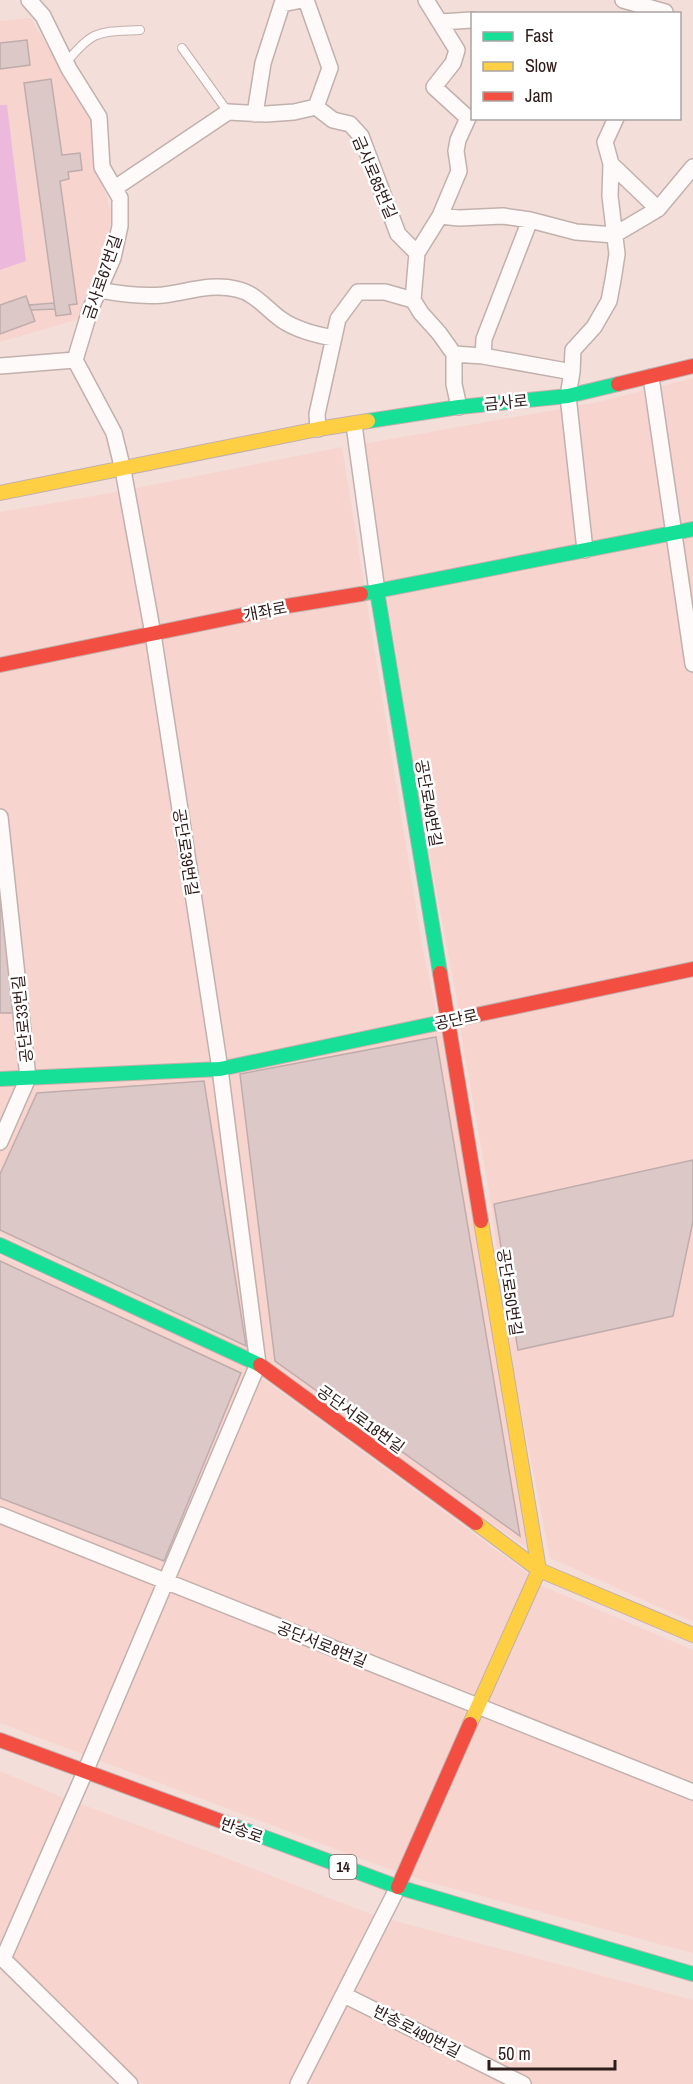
<svg xmlns="http://www.w3.org/2000/svg" width="693" height="2084" font-family="'Archivo Narrow','Noto Sans KR',sans-serif">
<rect width="100%" height="100%" fill="#f4deda"/>
<path fill="#f8d4ce" d="M31 18 91 121 102 182 112 214 105 253 79 319 0 342V21Z
M693 378V1622L550 1558 514 1373 488 1184 461 1036 458 1005 416 784 363 444 593 403Z
M342 447 423 950 450 1072 527 1548 231 1344 0 1234V512L111 493Z
M0 1256 233 1360 267 1382 522 1569 540 1585 693 1650V1953L425 1881 375 1864 0 1723Z
M0 1771 62 1797 218 1855 373 1915 693 2000V2084H142L22 1966 0 1947Z"/>
<path fill="#ecb9dd" d="M0 105H7L26 261 0 270Z"/>
<path fill="#dbc8c7" stroke="#bfacac" stroke-width="1.5" d="M27 40 30 65 0 69V43Z
M51 79 62 155 80 153 82 170 68 172 69 179 60 181 77 304 69 305 71 314 56 316 24 83Z
M26 296 35 321 0 334V305Z
M54 303 55 309 31 310 29 305Z
M0 866 13 1013H0Z
M436 1037 520 1536 275 1361 240 1074Z
M204 1081 246 1346 0 1230V1174L37 1093Z
M693 1160V1221L673 1316 518 1350 494 1204Z
M0 1261 241 1373 164 1561 0 1498Z"/>
<g fill="none" stroke-linecap="round" stroke-linejoin="round">
<defs>
<path id="lane" d="M182 48 228 112
M66 63C93 29 99 32 140 30"/>
<path id="street" d="M306 0 330 68 316 107
M426 0 457 50 453 63 434 87 468 118 458 140 456 151 459 171 440 216
M623 0 665 12
M440 22 472 20
M316 107 333 120 350 124 361 136 398 234 417 253 440 216 459 218 503 216 530 220 576 232 614 235 658 209 693 167
M255 114 263 63 282 4 302 0
M611 164 658 209
M115 188 228 112 266 114 294 112 316 107
M417 253 413 300 421 313 439 333 454 354V384L459 407
M99 290C120 294 141 297 163 295 188 292 211 283 236 289 256 293 266 309 282 320 297 330 316 335 334 338
M454 354 483 356 572 372
M483 356 484 339 530 220
M0 366 75 360
M651 377 693 664
M354 425 377 591
M318 429 317 414 338 319 358 292H385L413 300
M585 550 568 396 572 372 573 350 594 327 609 301 613 280 617 254 610 196 611 164 605 142 616 118
M0 817 28 1078 0 1142
M0 1515 693 1792
M0 1956 130 2084
M3 1959 85 1772 258 1364 220 1069 153 634 123 470 114 433 75 360 90 310 113 258 120 226V198L102 167 99 117 69 69 43 16 29 0
M344 1995 523 2084
M298 2084 398 1887"/>
<path id="fast" d="M368 421 459 407 568 396 618 384
M377 591 440 973
M361 594 693 529
M0 1079 220 1069 443 1022
M0 1245 260 1365
M234 1826 398 1887 693 1974"/>
<path id="slow" d="M0 493 318 429 368 421
M476 1523 539 1570 693 1635
M470 1724 539 1570 481 1221"/>
<path id="jam" d="M618 384 693 366
M0 665 287 606 361 594
M440 973 481 1221
M443 1022 693 969
M260 1365 476 1523
M0 1740 234 1826
M398 1887 470 1724"/>
</defs>
<use href="#lane" stroke="#c2b0ad" stroke-width="10"/>
<use href="#street" stroke="#c2b0ad" stroke-width="18"/>
<use href="#fast" stroke="#c2b0ad" stroke-width="16"/>
<use href="#slow" stroke="#c2b0ad" stroke-width="16"/>
<use href="#jam" stroke="#c2b0ad" stroke-width="16"/>
<use href="#lane" stroke="#fdfaf9" stroke-width="8"/>
<use href="#street" stroke="#fdfaf9" stroke-width="15"/>
<use href="#fast" stroke="#16e098" stroke-width="14"/>
<use href="#slow" stroke="#ffcf43" stroke-width="14"/>
<use href="#jam" stroke="#f24e42" stroke-width="14"/>
</g>
<g text-anchor="middle" stroke-width="5" stroke-linejoin="round" paint-order="stroke">
<rect fill="#fff" stroke="#6c605e" stroke-width="1.5" x="329.5" y="1855" width="27" height="24" rx="4.5"/>
<g font-size="15" font-weight="bold" fill="#2d1c19">
<text x="343" y="1872">14</text>
</g>
<g font-size="16" fill="#2d1c19" stroke="#fff">
<text transform="translate(375 177) rotate(67)" y="6">금사로85번길</text>
<text transform="translate(102 277) rotate(-71)" y="6">금사로67번길</text>
<text transform="translate(506 402) rotate(-5)" y="6">금사로</text>
<text transform="translate(265 611) rotate(-11)" y="6">개좌로</text>
<text transform="translate(429 803) rotate(80)" y="6">공단로49번길</text>
<text transform="translate(186 852) rotate(81)" y="6">공단로39번길</text>
<text transform="translate(22 1019) rotate(-96)" y="6">공단로33번길</text>
<text transform="translate(456 1019) rotate(-12)" y="6">공단로</text>
<text transform="translate(510 1292) rotate(81)" y="6">공단로50번길</text>
<text transform="translate(361 1419) rotate(36)" y="6">공단서로18번길</text>
<text transform="translate(322 1644) rotate(22)" y="6">공단서로8번길</text>
<text transform="translate(242 1830) rotate(20)" y="6">반송로</text>
<text transform="translate(417 2031) rotate(27)" y="6">반송로490번길</text>
</g>
</g>
<rect x="471" y="12" width="210" height="108" fill="#ffffff" stroke="#aba4a3" stroke-width="1.5"/>
<rect x="483" y="32" width="30" height="9" fill="#16e098" stroke="#aba4a3" stroke-width="1.5"/>
<text x="525" y="42" font-size="18" fill="#2d1c19">Fast</text>
<rect x="483" y="62" width="30" height="9" fill="#ffcf43" stroke="#aba4a3" stroke-width="1.5"/>
<text x="525" y="72" font-size="18" fill="#2d1c19">Slow</text>
<rect x="483" y="92" width="30" height="9" fill="#f24e42" stroke="#aba4a3" stroke-width="1.5"/>
<text x="525" y="102" font-size="18" fill="#2d1c19">Jam</text>
<path d="M489 2060v9h126v-9" fill="none" stroke="#2d1c19" stroke-width="3"/>
<text x="498" y="2060" font-size="18" fill="#2d1c19" stroke="#ffffff" stroke-width="4.5" paint-order="stroke">50 m</text>
</svg>
